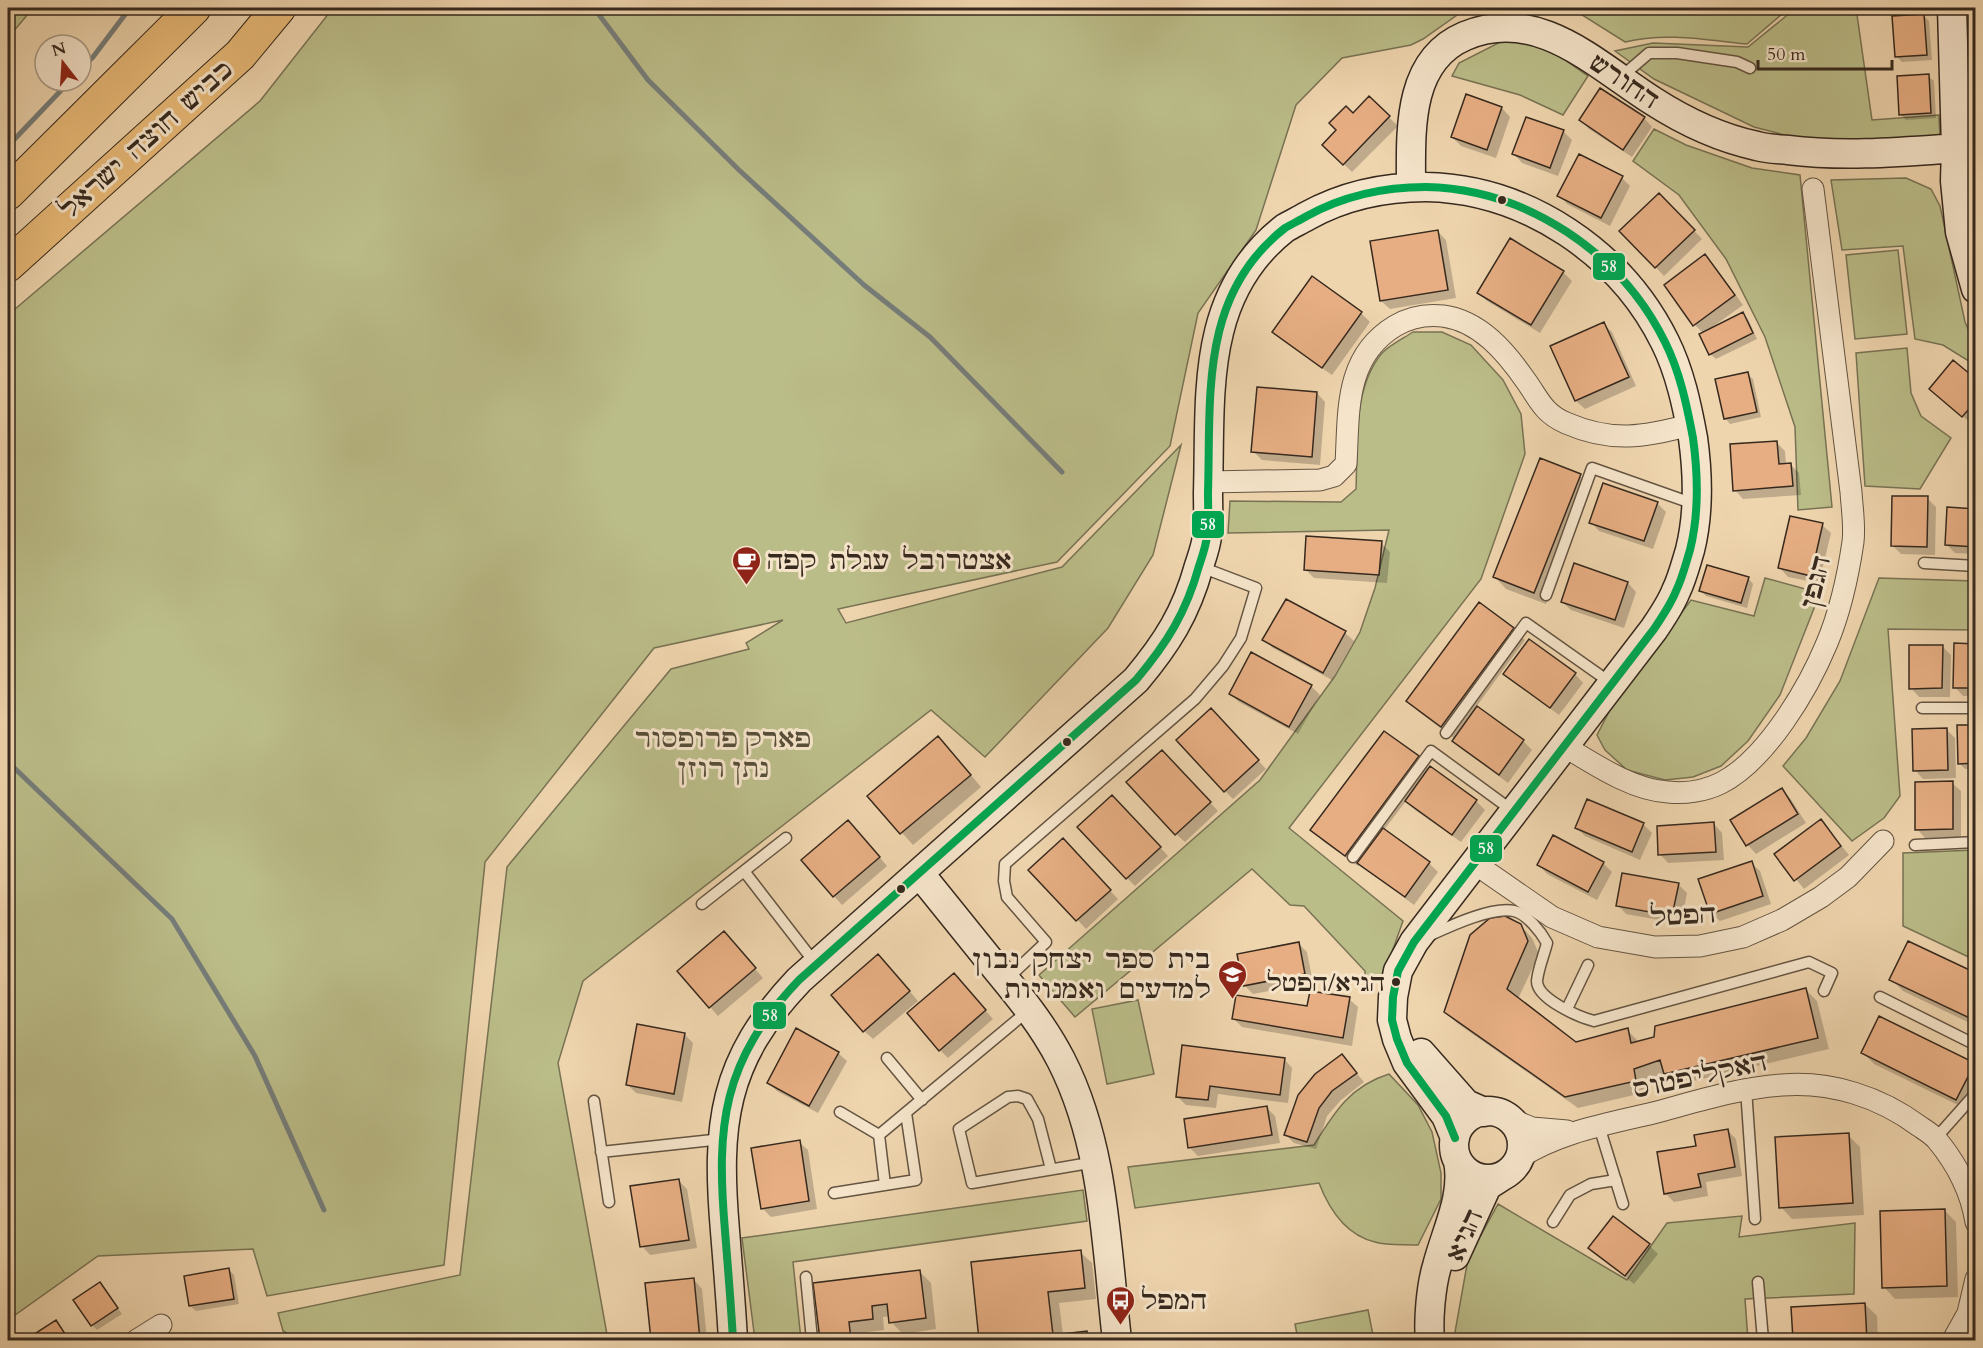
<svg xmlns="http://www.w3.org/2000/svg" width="1983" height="1348" font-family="Cardo,'Frank Ruhl Libre',serif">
<rect width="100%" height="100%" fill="#efd5ae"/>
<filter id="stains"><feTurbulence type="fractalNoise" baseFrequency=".00333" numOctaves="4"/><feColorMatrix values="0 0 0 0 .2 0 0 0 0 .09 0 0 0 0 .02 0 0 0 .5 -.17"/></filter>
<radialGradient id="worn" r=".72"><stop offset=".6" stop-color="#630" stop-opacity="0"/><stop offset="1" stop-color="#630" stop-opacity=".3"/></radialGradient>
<path fill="#bbbd89" stroke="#787354" stroke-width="1.5" d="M8 8H33L8 38Z
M333 8H1467L1423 39 1411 45 1342 58 1296 105 1256 230 1198 313 1170 446 1057 562 838 609 846 623 1062 567 1181 445 1153 555 1108 628 985 757 931 710 583 981 558 1063 608 1340H299L283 1331 278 1313 460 1275 507 867 671 669 749 649 746 643 783 620 654 648 485 862 444 1265 267 1296 253 1249 98 1256 8 1320V315L260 101Z
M1571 8H1789L1747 44C1707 40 1665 32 1625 42Z
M1796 8H1856L1872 120 1939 115 1940 139 1808 141 1754 127 1654 79 1615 51 1653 43 1748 47Z
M1506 39 1543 45 1588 76 1563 115 1520 95 1452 76 1459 63Z
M1654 129 1686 145 1752 168 1800 175 1832 507 1798 510 1795 427 1765 337 1726 259 1679 195 1633 161Z
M1906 178 1931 189 1940 206 1965 322 1975 344V365L1943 345 1915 339 1903 246 1842 250 1831 180Z
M1898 250 1907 334 1855 339 1846 255Z
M1413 332H1442L1471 345 1503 380 1521 414 1525 454 1481 579 1289 828 1403 921 1381 983 1365 980V971L1304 906 1290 905 1252 869 1075 1017 1039 975 1260 780 1335 676 1360 632 1375 588 1389 530 1228 533 1230 501 1341 502 1356 489C1358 445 1352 389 1382 353 1390 345 1404 338 1413 332Z
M1907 348 1911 393 1921 416 1951 438 1920 489 1865 486 1856 353Z
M1765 578 1820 593 1780 695 1748 741 1721 766 1693 777 1665 780 1627 770 1605 750 1597 735 1611 708 1691 600 1754 616Z
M1879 578 1975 581V630L1888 629 1900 796 1884 818 1852 841 1783 766 1806 738 1840 681Z
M1975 850H1976L1975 960 1903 926V853Z
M1138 1000 1154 1074 1107 1084 1092 1009Z
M1389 1074 1418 1105 1432 1132 1441 1173V1199L1418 1245C1404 1244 1388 1246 1375 1242 1345 1235 1329 1209 1319 1183L1135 1208 1128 1167 1314 1145C1334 1113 1350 1086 1389 1074Z
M1083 1190 1087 1221 793 1262 801 1340H755L742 1238Z
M1498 1204 1627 1280 1667 1223 1742 1216 1739 1237 1855 1223 1854 1294 1745 1299 1748 1340H1457L1455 1332 1468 1259Z
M1368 1310 1374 1340H1298L1295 1324Z"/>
<path fill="#0003" d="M1893 8H1928L1929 10 1898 12Z
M1923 15 1929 21 1932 60 1902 62 1896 56Z
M1928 76 1934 81 1936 118 1906 120 1900 114Z
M1369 98 1398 126 1352 172 1324 145Z
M1502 108 1510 117 1496 158 1461 146 1452 137Z
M1644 118 1652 127 1632 157 1589 129 1581 120Z
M1563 131 1572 140 1558 176 1522 163 1514 154Z
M1622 178 1630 186 1610 226 1567 204 1559 195Z
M1659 195 1702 239 1664 276 1621 231Z
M1438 232 1446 240 1456 298 1390 309 1381 301Z
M1510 240 1563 272 1572 281 1540 333 1487 301 1478 292Z
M1705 256 1714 265 1743 305 1711 328 1712 329 1742 314 1748 319 1757 339 1716 359 1710 354 1703 333 1695 325Z
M1312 278 1361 313 1370 322 1332 375 1282 340 1274 331Z
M1603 324 1612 332 1636 386 1585 409 1576 401 1552 347Z
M1747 374 1753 379 1761 417 1730 424 1725 418Z
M1976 381V420L1972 424 1940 397Z
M1317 393 1325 402 1320 465 1262 460 1253 451Z
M1776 442 1785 451 1786 465H1791L1799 473 1801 495 1743 499 1735 490Z
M1580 476 1592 487 1546 604 1506 589 1495 577Z
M1927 498 1936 507 1935 555 1901 554 1893 546Z
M1657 503 1666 512 1653 549 1599 531 1591 522Z
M1976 510V554L1955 553 1947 545Z
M1822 525 1831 533 1819 583 1788 577 1780 568Z
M1381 543 1390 552 1387 583 1314 578 1305 569Z
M1575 565 1628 583 1636 592 1624 628 1571 610 1562 602Z
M1748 578 1753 584 1747 608 1706 596 1701 591Z
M1513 629 1525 640 1476 707 1523 741 1532 750 1508 783 1462 749 1454 741 1455 739 1419 712 1408 701Z
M1345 633 1354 641 1332 680 1273 648 1264 640Z
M1976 645V696H1963L1955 687Z
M1942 646 1951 655 1950 697H1919L1911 688Z
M1505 674H1575L1583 683 1559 715 1514 682Z
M1311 686 1320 695 1298 734 1239 702 1230 694Z
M1219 718 1266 769 1233 799 1225 791Z
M1976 726V768L1965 769 1959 763Z
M1946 729 1955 738 1956 778 1923 779 1915 770Z
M950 750 981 787 913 845 869 796Z
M1418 758 1430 770 1431 768 1476 801 1485 810 1461 842 1415 810 1406 801 1384 830 1429 863 1438 872 1414 905 1368 871 1360 863 1358 866 1324 842 1312 830Z
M1170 760 1218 811 1185 842 1176 834Z
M1952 783 1961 791V837L1925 838 1917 829Z
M1782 790 1790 798 1806 823 1756 854 1748 845 1732 820Z
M1121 805 1168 856 1135 886 1127 878Z
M1821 821 1849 855 1804 889 1776 854Z
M1643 824 1652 833 1640 860 1585 836 1577 828Z
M1714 824 1722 833 1724 860 1668 863 1660 854Z
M856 830 887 866 842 905 834 896Z
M1071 849 1118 899 1086 929 1031 870Z
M1603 863 1612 872 1597 900 1547 874 1539 865Z
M1751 863 1760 871 1771 904 1720 921 1711 913Z
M1678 884 1687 893 1681 924 1626 914 1618 905Z
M1520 925 1532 938 1539 954 1518 999 1576 1044 1627 1030 1639 1042 1806 990 1817 1001 1829 1049 1677 1085 1665 1073 1645 1081 1647 1092 1578 1108 1457 1023 1445 1011Z
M732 942 763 978 718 1016 679 972Z
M1298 943 1307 952 1313 983 1253 994 1245 986Z
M887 965 918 1001 873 1039 864 1031Z
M1976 975V1026L1903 991 1891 979Z
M962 984 993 1019 948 1058 940 1050Z
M1349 999 1358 1007 1352 1046 1242 1027 1234 1019 1308 1008Z
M684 1034 693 1043 682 1102 636 1093 627 1084Z
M1862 1052 1974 1064 1976 1066V1095L1968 1110 1874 1064Z
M838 1053 847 1061 818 1113 777 1091 768 1082Z
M1342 1056 1364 1082 1341 1100 1327 1116 1316 1149 1294 1143 1285 1134Z
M1284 1059 1292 1068 1288 1103 1218 1094 1216 1108 1186 1105 1177 1096Z
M1267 1108 1275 1116 1280 1143 1198 1156 1190 1148Z
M1728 1131 1736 1139 1742 1176 1706 1182 1708 1196 1674 1202 1665 1193 1697 1147Z
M1848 1135 1860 1147 1864 1215 1792 1219 1781 1207Z
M799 1142 808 1150 817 1209 771 1217 762 1208Z
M678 1180 687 1189 697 1248 650 1255 642 1246Z
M1944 1210 1956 1222 1958 1297 1895 1299 1884 1287Z
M1649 1245 1658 1254 1634 1284 1590 1248Z
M1080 1252 1092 1263 1096 1299 1059 1303 1063 1335 1086 1333 1094 1340H981L972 1264Z
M229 1270 234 1275 239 1304 196 1311 190 1306Z
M919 1271 931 1283 936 1329 903 1334 891 1322 890 1316 883 1317 884 1330 860 1333 861 1340H821L814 1284Z
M694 1280 702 1289 707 1340H653L647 1285Z
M100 1284 122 1314 97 1330 92 1325Z
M1865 1304 1877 1316 1878 1340H1794L1793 1308Z
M56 1322 70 1340H27Z
M927 1336 932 1340H893Z"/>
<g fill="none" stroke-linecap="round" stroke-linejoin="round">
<path stroke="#767d7a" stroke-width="5" d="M594 8 648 80 739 170 864 285 930 337 1062 472
M81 69 93 57 130 8
M8 146 70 81
M8 762 172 919 255 1056 324 1210"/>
</g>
<path fill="#e7ae83" stroke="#36291e" stroke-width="1.5" d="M1924 14 1927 55 1895 57 1892 16Z
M1929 74 1931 113 1899 115 1897 76Z
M1600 88 1645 117 1623 150 1579 120Z
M1466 94 1502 107 1487 150 1451 137Z
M1369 96 1390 116 1343 165 1322 145 1336 130 1329 123 1346 106 1353 113Z
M1526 117 1564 130 1550 168 1512 154Z
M1579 154 1623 176 1601 218 1557 196Z
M1659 193 1695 230 1655 268 1619 231Z
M1438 230 1448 290 1380 301 1370 241Z
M1510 238 1564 271 1531 325 1477 293Z
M1705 254 1735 295 1693 326 1664 285Z
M1312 276 1362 312 1322 368 1272 332Z
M1743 312 1753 333 1709 355 1699 334Z
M1604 322 1629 377 1575 401 1550 346Z
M1953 360 1976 379V401L1962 417 1929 389Z
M1748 372 1757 412 1724 419 1715 379Z
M1257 387 1317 392 1312 457 1251 452Z
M1777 441 1779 464 1791 463 1793 486 1733 491 1730 444Z
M1540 458 1581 474 1534 593 1493 577Z
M1603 483 1658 502 1644 541 1589 523Z
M1892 496H1928L1927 547 1891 546Z
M1947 507 1976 509V547L1945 545Z
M1790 516 1823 523 1811 576 1778 568Z
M1306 536 1382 541 1379 575 1304 570Z
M1574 563 1628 582 1615 620 1561 602Z
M1707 565 1749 577 1741 603 1699 591Z
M1286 599 1346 631 1323 673 1262 640Z
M1479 602 1514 628 1441 727 1406 701Z
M1529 639 1576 673 1550 708 1503 674Z
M1954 643 1976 644V688H1953Z
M1909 645H1943L1942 688 1909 689Z
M1251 652 1312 685 1289 727 1229 694Z
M1477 706 1524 740 1499 775 1452 741Z
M1211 708 1259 760 1224 792 1176 740Z
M1957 725H1976V763L1958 764Z
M1947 728 1948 770 1913 771 1912 729Z
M1384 731 1419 756 1345 856 1310 830Z
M938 736 971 775 900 834 867 796Z
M1162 750 1211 802 1175 835 1126 782Z
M1430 766 1477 800 1452 835 1405 801Z
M1953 781V829L1915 830V782Z
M1782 788 1798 814 1746 846 1730 820Z
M1112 795 1161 847 1126 879 1077 827Z
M1587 799 1644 823 1632 852 1575 828Z
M1821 819 1841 846 1794 881 1774 854Z
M848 820 880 857 833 897 801 860Z
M1714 822 1716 852 1658 855 1657 826Z
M1383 828 1430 862 1405 897 1357 863Z
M1553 835 1604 862 1588 892 1537 865Z
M1063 838 1111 890 1076 921 1028 870Z
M1752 861 1763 896 1710 914 1698 879Z
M1622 873 1679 883 1672 916 1616 906Z
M1505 916 1521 924 1528 941 1507 989 1576 1042 1628 1028 1631 1043 1654 1037 1655 1026 1806 988 1818 1038 1664 1074 1660 1060 1634 1069 1636 1081 1565 1097 1444 1012 1470 935 1490 918Z
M724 931 756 968 709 1008 677 971Z
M1908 941 1976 973V1021L1889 980Z
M1299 942 1305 974 1243 986 1237 954Z
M878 954 910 991 863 1032 831 995Z
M954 973 986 1010 939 1051 907 1013Z
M1310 991 1350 997 1343 1038 1232 1019 1236 995 1307 1006Z
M1879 1016 1975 1063 1956 1100 1861 1053Z
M637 1024 685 1033 674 1094 626 1085Z
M796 1028 839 1052 809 1106 767 1083Z
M1182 1045 1285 1058 1280 1095 1210 1086 1208 1100 1176 1097Z
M1342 1054 1357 1073 1332 1091 1319 1108 1307 1142 1284 1135 1298 1095 1315 1074Z
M1267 1106 1272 1135 1188 1148 1184 1119Z
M1728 1129 1735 1167 1698 1174 1701 1187 1664 1194 1657 1152 1696 1146 1694 1135Z
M1849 1133 1853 1203 1779 1208 1775 1137Z
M800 1140 809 1201 761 1209 751 1148Z
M679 1179 689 1240 640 1247 630 1186Z
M1945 1209 1947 1286 1882 1288 1880 1211Z
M1613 1216 1650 1244 1625 1276 1588 1248Z
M1081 1250 1085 1288 1048 1292 1053 1335 1087 1331 1088 1340H979L971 1262Z
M229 1268 234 1299 189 1306 184 1276Z
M920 1270 926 1318 889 1323 887 1304 872 1306 873 1319 849 1322 851 1340H820L813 1283Z
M694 1278 700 1340H651L645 1283Z
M100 1282 118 1308 91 1326 73 1300Z
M1865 1303 1867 1340H1793L1791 1307Z
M56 1320 69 1340H25Z
M928 1334V1340H892V1339Z"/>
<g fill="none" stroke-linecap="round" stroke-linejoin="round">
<defs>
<path id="lane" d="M1620 78 1649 53H1677L1737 62 1750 68
M1924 563 1976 566
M1546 595 1592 468 1694 504
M1922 708H1976
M1446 733 1526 623 1611 683
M1915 845 1976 842
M1353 857 1431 751 1513 811
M744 871 815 963
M702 904 786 838
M1428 936C1448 927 1492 906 1514 911 1527 914 1541 932 1547 943 1544 955 1538 969 1537 981 1537 999 1579 1017 1594 1021L1809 962 1832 973 1824 991
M1006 980 1046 942 1007 897 1004 881 1005 864 1195 699 1223 666 1241 638 1256 588 1201 567
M1880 997 1976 1045
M1567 1009 1588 965
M887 1058 922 1100
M1746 1089 1755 1219
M594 1101 609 1202
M840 1112 879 1135
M1599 1126 1623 1204
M1936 1138 1976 1093
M601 1152 722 1139
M1051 1169 1038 1119 1027 1099 1018 1096 1008 1097 959 1129 972 1183 1095 1162
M885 1185 879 1135 1029 1010
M834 1193 916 1180 906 1113
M1553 1222 1570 1195 1591 1184 1616 1180
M806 1277 812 1340
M1758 1282 1763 1340"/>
<path id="street" d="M1208 482 1320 480 1334 476 1346 464C1349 412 1344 357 1395 326 1410 317 1425 314 1443 316 1480 321 1506 352 1526 381 1539 399 1543 413 1566 423 1612 443 1644 437 1690 425
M1564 746C1594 764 1632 790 1668 792 1685 794 1705 791 1721 783 1766 760 1808 689 1827 643 1840 612 1848 576 1853 542 1855 526 1852 508 1851 492L1813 189
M1474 863 1552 917 1598 937 1655 947 1700 946 1743 937 1782 920 1821 897 1848 877 1883 841
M1506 1117 1532 1128 1567 1131
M1519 1158C1559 1132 1607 1124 1653 1113 1695 1102 1738 1088 1782 1085 1831 1081 1880 1097 1919 1126 1925 1130 1932 1134 1937 1140 1956 1163 1971 1192 1976 1222
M137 1340 161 1325
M1953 1340 1968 1313 1976 1279"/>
<path id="secondary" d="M1952 8 1956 148 1955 181 1960 232 1976 289
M1411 187C1411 133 1406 61 1465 36 1538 5 1596 65 1653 101 1684 121 1720 138 1757 146 1767 149 1778 149 1788 150 1844 157 1900 152 1956 148
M920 874C945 905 970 936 995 967 1019 996 1043 1025 1061 1060 1105 1146 1106 1246 1117 1340
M1421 1053 1466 1104 1484 1112
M1454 1145a34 34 0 1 1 68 0a34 34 0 1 1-68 0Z
M1455 1256 1487 1186 1501 1177
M733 1340C731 1304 728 1268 725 1231 716 1125 722 1061 799 980L1136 680C1167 643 1186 613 1199 566 1202 557 1206 546 1207 536 1209 522 1208 507 1208 493 1211 396 1199 295 1285 228 1292 224 1300 220 1307 216 1345 195 1383 187 1426 187 1527 189 1621 253 1665 342 1680 372 1687 406 1693 438 1698 474 1699 514 1690 550 1686 563 1682 579 1676 591 1671 604 1662 617 1654 629L1414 942 1398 971 1393 997 1392 1020 1397 1039 1407 1063 1446 1116 1455 1138
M1430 1340C1428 1320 1431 1286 1437 1266 1446 1231 1465 1196 1458 1161"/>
<path id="highway" d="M8 193 194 8
M8 265 240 55 279 8"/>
</defs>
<use href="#lane" stroke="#645442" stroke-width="13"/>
<use href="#street" stroke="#645442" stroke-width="23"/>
<use href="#secondary" stroke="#36291e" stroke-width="31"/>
<use href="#highway" stroke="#36291e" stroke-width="35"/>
<use href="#lane" stroke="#f5e4ca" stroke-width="10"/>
<use href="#street" stroke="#f5e4ca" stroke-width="21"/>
<use href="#secondary" stroke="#f5e4ca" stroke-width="28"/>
<use href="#highway" stroke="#e8ba77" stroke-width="33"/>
<defs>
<path id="bus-1" d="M733 1340C731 1304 728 1268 725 1231 716 1125 722 1061 799 980L1136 680C1167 643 1186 613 1199 566 1202 557 1206 546 1207 536 1209 522 1208 507 1208 493 1211 396 1199 295 1285 228 1292 224 1300 220 1307 216 1345 195 1383 187 1426 187 1527 189 1621 253 1665 342 1680 372 1687 406 1693 438 1698 474 1699 514 1690 550 1686 563 1682 579 1676 591 1671 604 1662 617 1654 629L1414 942 1398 971 1393 997 1392 1020 1397 1039 1407 1063 1446 1116 1455 1138"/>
</defs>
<use href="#bus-1" stroke="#f5e4ca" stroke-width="12"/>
<use href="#bus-1" stroke="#00a651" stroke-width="8"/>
</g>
<defs>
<symbol id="cafe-pin" viewBox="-11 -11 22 30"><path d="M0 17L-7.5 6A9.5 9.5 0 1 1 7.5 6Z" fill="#8f2418" stroke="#f5e4ca"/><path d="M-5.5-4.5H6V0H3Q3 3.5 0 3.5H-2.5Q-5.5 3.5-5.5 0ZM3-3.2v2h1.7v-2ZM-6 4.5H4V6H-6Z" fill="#fff"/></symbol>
<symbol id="school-pin" viewBox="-11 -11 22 30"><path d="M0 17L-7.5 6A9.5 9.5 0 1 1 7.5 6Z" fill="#8f2418" stroke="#f5e4ca"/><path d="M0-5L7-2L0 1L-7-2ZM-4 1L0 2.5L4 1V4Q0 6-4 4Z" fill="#fff"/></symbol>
<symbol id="bus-pin" viewBox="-11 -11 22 30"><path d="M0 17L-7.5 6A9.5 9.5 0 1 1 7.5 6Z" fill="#8f2418" stroke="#f5e4ca"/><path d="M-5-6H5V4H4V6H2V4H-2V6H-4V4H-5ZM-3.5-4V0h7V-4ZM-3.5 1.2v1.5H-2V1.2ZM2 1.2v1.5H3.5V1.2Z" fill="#fff"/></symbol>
</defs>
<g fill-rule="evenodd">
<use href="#cafe-pin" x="730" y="544" width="33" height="45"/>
<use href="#school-pin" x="1216" y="958" width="33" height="45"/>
<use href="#bus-pin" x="1104" y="1284" width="33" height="45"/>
</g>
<g fill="#36291e" stroke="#f5e4ca" stroke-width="2">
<circle cx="1502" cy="200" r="5"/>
<circle cx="1067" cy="742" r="5"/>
<circle cx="901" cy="889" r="5"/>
<circle cx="1396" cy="982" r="5"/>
</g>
<g text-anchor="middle" stroke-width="6" stroke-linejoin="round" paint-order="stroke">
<g font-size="24" fill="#36291e" stroke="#f5e4ca" text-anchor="end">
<text x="1385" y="991">הגיא/הפטל</text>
</g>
<g font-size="26" fill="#36291e" stroke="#f5e4ca">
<text transform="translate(1625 81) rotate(34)" y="9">החורש</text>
<text transform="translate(146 139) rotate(-42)" y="9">כביש חוצה ישראל</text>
<text transform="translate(1815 582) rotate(-76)" y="9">הגפן</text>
<text transform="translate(1683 915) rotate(-3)" y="9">הפטל</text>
<text transform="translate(1700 1075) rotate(-12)" y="9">האקליפטוס</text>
<text transform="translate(1464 1235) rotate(-66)" y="9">הגיא</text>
</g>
<g font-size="26" fill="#36291e" stroke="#f5e4ca" text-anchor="start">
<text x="767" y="569">אצטרובל עגלת קפה</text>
<text x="1211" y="968" text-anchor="end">בית ספר יצחק נבון<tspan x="1211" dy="30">למדעים ואמנויות</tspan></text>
<text x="1141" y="1309">המפל</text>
</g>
<g font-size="26" font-style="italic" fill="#574e39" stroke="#f5e4ca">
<text x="723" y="747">פארק פרופסור<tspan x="723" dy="30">נתן רוזן</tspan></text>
</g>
</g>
<g stroke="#f5e4ca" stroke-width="2">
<rect x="1592" y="252" width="34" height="29" rx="6" fill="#00a651"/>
<rect x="1191" y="510" width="34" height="29" rx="6" fill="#00a651"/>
<rect x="1469" y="834" width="34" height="29" rx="6" fill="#00a651"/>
<rect x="752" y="1001" width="35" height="29" rx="6" fill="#00a651"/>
</g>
<g font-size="16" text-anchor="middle" font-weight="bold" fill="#fff">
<text x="1609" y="272">58</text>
<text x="1208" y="530">58</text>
<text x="1486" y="854">58</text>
<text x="770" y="1021">58</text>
</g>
<rect width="1983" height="1348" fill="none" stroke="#efd5ae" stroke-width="30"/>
<rect x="9" y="9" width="1965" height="1330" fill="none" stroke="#36291e" stroke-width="3"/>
<rect x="15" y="15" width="1953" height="1318" fill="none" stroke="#36291e" stroke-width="1.5"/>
<g transform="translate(63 63) rotate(343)"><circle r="28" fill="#f5e4ca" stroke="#a99985" stroke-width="1.5"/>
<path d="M0-4.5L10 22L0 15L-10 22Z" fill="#8f2418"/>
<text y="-9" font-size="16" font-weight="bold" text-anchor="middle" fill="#36291e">N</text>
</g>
<path d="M1758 60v9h134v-9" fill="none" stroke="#36291e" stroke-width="3"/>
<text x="1767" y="60" font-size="18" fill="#36291e" stroke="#f5e4ca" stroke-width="4.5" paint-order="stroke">50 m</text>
<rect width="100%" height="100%" filter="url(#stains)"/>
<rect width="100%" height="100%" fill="url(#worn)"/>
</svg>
